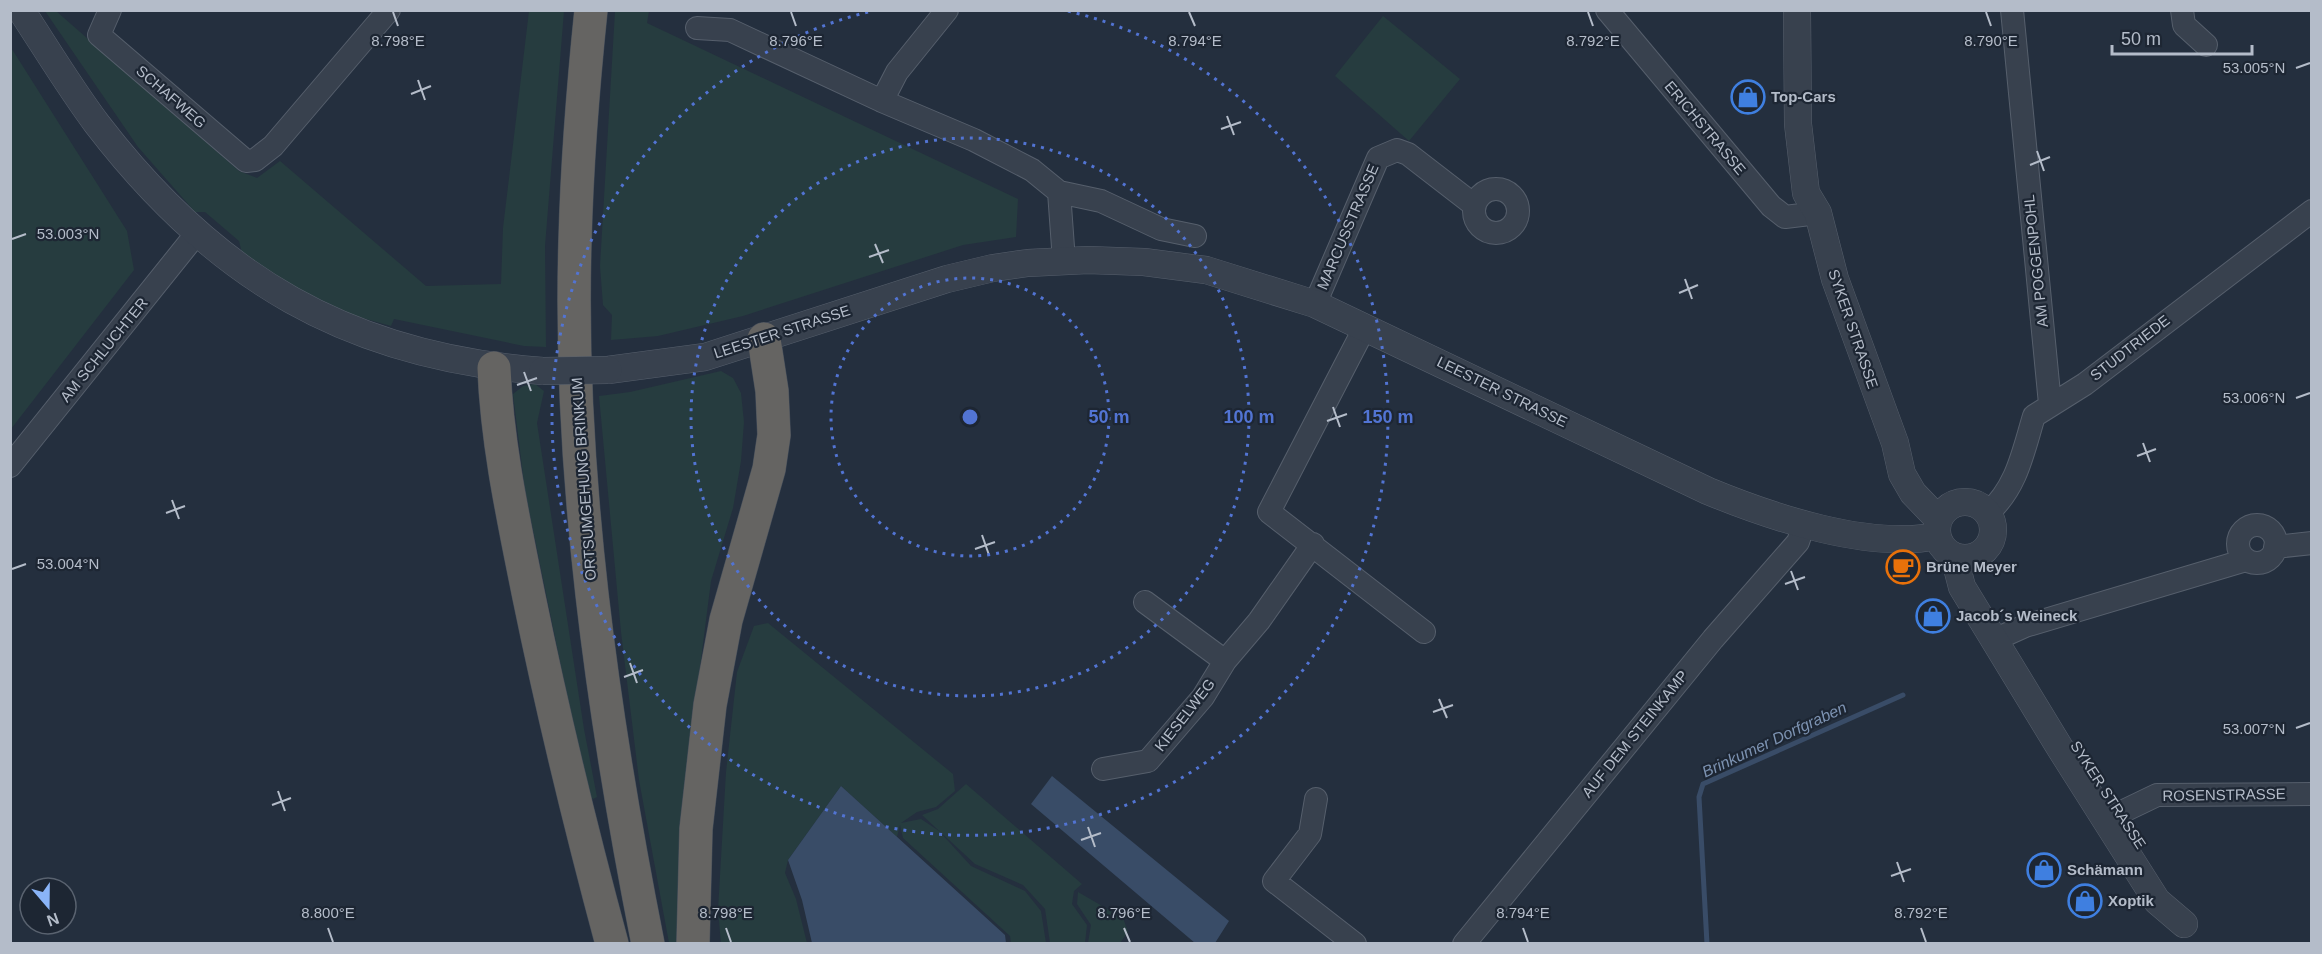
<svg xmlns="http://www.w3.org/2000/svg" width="2322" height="954" font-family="Helvetica,sans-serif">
<rect width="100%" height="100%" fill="#242f3e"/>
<path fill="#263c3f" d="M45 11H56L239 171 257 178 280 161 426 286 501 284 503 228 529 11H564L545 246 546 347 524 346 394 319 391 326 355 316 296 288 242 253 239 241 205 212H195L138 147Z
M615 11H649L647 23 1018 199 1016 237 963 245 743 316 658 336 611 340 612 315 603 305 600 266Z
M1383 16 1460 79 1409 141 1335 76Z
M10 46 127 231 134 270 11 429Z
M721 371 733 378 741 393 744 422 741 461 733 508 711 581 685 785 681 943H669L639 780 621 632 599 396 630 392Z
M535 384 544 391 537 423 584 729 597 797 593 799 587 793 525 491 513 394 523 386Z
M768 623 953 774 955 791 936 807 917 812 901 823 921 819 939 831 971 866 1025 891 1041 911 1046 943H1011L1010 936 903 838 900 825 897 837 841 786 788 860 785 873 796 899 807 943 721 944 718 910 726 772 737 672 754 626Z
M966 784 1082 884 1074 891 1072 904 1087 925 1085 943H1050L1045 909 1023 885 975 864 922 815 938 809Z
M1078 892 1123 918 1128 932 1120 943H1088L1091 925 1077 904Z"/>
<path fill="#394c67" d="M1052 776 1229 921 1215 943H1195L1031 804Z
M841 786 1005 935 1006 943H812L802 900 788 860Z"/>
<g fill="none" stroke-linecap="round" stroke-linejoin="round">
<path stroke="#394c67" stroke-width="5" d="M1707 944 1699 797 1703 784 1903 695"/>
<defs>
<path id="minor" d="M110 10 99 35 246 161 255 160 273 146 389 10
M1607 10 1771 206 1785 217 1818 213
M2012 10 2050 404
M2182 10 2184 25 2206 45
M697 28 730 30 882 101 974 140 1032 170 1059 192 1064 261
M882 101 897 72 947 10
M1474 211a22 22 0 1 1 44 0a22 22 0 1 1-44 0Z
M1059 192 1101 201 1161 229 1195 236
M1315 304 1378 158 1397 150 1408 154 1474 205
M1365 327 1269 512 1424 632
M10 466 197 233
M1988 513C2017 487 2023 452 2034 416L2085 384 2312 211
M2238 544a19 19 0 1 1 38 0a19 19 0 1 1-38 0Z
M2275 547 2312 543
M1145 602 1225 661
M1994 640 2025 626 2246 560
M1103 769 1148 761 1203 697 1225 661 1259 621 1313 544
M1316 799 1310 834 1274 881 1355 944
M2105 820 2157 795 2312 794
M1464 944 1713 639 1798 542 1804 524"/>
<path id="tertiary" d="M21 10C46 48 70 88 97 124 215 278 349 357 543 371
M1797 10 1798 124 1806 193 1818 213 1835 279 1895 443 1902 474 1913 493 1938 519
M608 370 705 357 947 279 993 268 1028 263 1088 260 1144 262 1206 270 1315 304 1708 491C1771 517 1869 550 1937 536
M1937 530a28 28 0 1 1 56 0a28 28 0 1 1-56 0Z
M1954 556 1962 587 2060 748 2157 901 2184 924"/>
<path id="trunk" d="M591 10C583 87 577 164 575 241 568 473 603 717 648 944
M494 368C497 445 514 522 529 597 553 714 581 829 612 944
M693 944 696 829 710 705 726 620 769 469 774 435 772 391 764 339"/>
</defs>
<use href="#minor" stroke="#565f6c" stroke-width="24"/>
<use href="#tertiary" stroke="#565f6c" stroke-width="28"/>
<use href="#trunk" stroke="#434c59" stroke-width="34"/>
<use href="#minor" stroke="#38414e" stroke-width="22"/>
<use href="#tertiary" stroke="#38414e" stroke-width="27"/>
<use href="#trunk" stroke="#656462" stroke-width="33"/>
<defs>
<path id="tertiary-bridge" d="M543 371 608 370"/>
</defs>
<use href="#tertiary-bridge" stroke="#565f6c" stroke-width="28" stroke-linecap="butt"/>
<use href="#tertiary-bridge" stroke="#38414e" stroke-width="27"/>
</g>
<path fill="none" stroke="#b4bcc9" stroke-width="2" d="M393 12 398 26M791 12 796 26M1189 12 1195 26M1588 12 1593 26M1986 12 1991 26M2296 68 2310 63M418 80 425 100M411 94 431 86M1227 116 1234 135M1221 129 1241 122M2037 151 2044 171M2030 165 2050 157M12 239 26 234M875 244 883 263M869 257 889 250M1685 279 1692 299M1679 293 1698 285M524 372 531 391M517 385 537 378M2296 398 2310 393M1333 407 1340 427M1327 421 1347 414M2143 443 2150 462M2137 456 2156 449M172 500 179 519M166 513 185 506M982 535 989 555M975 549 995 542M12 569 26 564M1791 571 1798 590M1785 584 1805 577M630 663 637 683M624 677 643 670M1439 699 1447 718M1433 712 1453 705M2296 728 2310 723M278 791 285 811M272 805 291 798M1088 827 1095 847M1081 840 1101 833M1897 862 1904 882M1891 876 1911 869M328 928 333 942M726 928 731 942M1124 928 1130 942M1523 928 1528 942M1921 928 1926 942"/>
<g fill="none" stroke="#5274d3" stroke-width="3" stroke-dasharray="3 6">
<circle cx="970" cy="417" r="139"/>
<circle cx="970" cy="417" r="279"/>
<path d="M1068 11A418 418 0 1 1 872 11"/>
</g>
<defs>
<symbol id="shop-ring" viewBox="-11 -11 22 22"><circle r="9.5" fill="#1d2633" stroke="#3f7fe0" stroke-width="1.5"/><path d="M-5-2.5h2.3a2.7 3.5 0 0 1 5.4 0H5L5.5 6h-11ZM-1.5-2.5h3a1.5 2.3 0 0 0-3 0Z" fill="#3f7fe0"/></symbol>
<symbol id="cafe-ring" viewBox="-11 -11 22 22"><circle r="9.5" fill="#1d2633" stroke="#e8710a" stroke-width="1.5"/><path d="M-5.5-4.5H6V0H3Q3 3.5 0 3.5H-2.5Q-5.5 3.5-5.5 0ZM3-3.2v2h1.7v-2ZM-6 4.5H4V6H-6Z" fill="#e8710a"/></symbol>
</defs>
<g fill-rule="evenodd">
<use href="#shop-ring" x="1729" y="78" width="38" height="38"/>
<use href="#cafe-ring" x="1884" y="548" width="38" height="38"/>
<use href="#shop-ring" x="1914" y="597" width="38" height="38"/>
<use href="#shop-ring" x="2025" y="851" width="38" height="38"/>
<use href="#shop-ring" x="2066" y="882" width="38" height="38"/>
</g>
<g text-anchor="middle" stroke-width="4.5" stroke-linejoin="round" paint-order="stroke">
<g font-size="15" fill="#b4bcc9" stroke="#1d2633">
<text transform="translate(171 97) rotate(41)" y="5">SCHAFWEG</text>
<text transform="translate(1705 128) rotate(50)" y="5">ERICHSTRASSE</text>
<text transform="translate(1348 227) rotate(-67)" y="5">MARCUSSTRASSE</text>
<text transform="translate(2036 261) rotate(-96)" y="5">AM POGGENPOHL</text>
<text transform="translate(1853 329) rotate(71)" y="5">SYKER STRASSE</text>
<text transform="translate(782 332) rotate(-18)" y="5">LEESTER STRASSE</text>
<text transform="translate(2130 348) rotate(-38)" y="5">STUDTRIEDE</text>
<text transform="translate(104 350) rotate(-51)" y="5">AM SCHLUCHTER</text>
<text transform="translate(1502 392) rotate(26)" y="5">LEESTER STRASSE</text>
<text transform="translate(584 479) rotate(-94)" y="5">ORTSUMGEHUNG BRINKUM</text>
<text transform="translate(1185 715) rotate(-52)" y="5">KIESELWEG</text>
<text transform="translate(1635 734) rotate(-51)" y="5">AUF DEM STEINKAMP</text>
<text transform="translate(2108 795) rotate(57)" y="5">SYKER STRASSE</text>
<text transform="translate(2224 795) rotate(-1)" y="5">ROSENSTRASSE</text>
</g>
<g font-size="15" font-weight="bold" fill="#b4bcc9" stroke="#1d2633" text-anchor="start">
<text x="1771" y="102">Top-Cars</text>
<text x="1926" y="572">Brüne Meyer</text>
<text x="1956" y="621">Jacob´s Weineck</text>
<text x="2067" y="875">Schämann</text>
<text x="2108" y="906">Xoptik</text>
</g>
<g font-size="16" font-style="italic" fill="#7c92b1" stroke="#1d2633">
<text transform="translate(1774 739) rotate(-25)" y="6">Brinkumer Dorfgraben</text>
</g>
</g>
<g font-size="15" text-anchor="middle" fill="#b4bcc9" stroke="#1d2633" stroke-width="4.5" stroke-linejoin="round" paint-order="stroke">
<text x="398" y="46">8.798°E</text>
<text x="796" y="46">8.796°E</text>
<text x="1195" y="46">8.794°E</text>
<text x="1593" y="46">8.792°E</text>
<text x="1991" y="46">8.790°E</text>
<text x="2254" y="73">53.005°N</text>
<text x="68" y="239">53.003°N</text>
<text x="2254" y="403">53.006°N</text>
<text x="68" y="569">53.004°N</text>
<text x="2254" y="734">53.007°N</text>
<text x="328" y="918">8.800°E</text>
<text x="726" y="918">8.798°E</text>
<text x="1124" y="918">8.796°E</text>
<text x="1523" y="918">8.794°E</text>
<text x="1921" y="918">8.792°E</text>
</g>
<circle cx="970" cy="417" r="9" fill="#5274d3" stroke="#1d2633" stroke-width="3"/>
<g font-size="18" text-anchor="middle" font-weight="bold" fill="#5274d3" stroke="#1d2633" stroke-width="4.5" stroke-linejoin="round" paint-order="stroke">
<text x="1109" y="423">50 m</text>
<text x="1249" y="423">100 m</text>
<text x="1388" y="423">150 m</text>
</g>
<rect width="2322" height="954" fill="none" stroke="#b4bcc9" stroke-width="24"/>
<g transform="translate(48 906) rotate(160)"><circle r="28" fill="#1d2633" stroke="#59626f" stroke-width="1.5"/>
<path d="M0-4.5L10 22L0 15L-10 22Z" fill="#8ab4f8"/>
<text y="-9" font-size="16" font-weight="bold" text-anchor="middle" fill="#b4bcc9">N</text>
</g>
<path d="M2112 45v9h140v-9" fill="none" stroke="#b4bcc9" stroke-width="3"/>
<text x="2121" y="45" font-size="18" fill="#b4bcc9" stroke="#1d2633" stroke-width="4.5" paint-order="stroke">50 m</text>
</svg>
